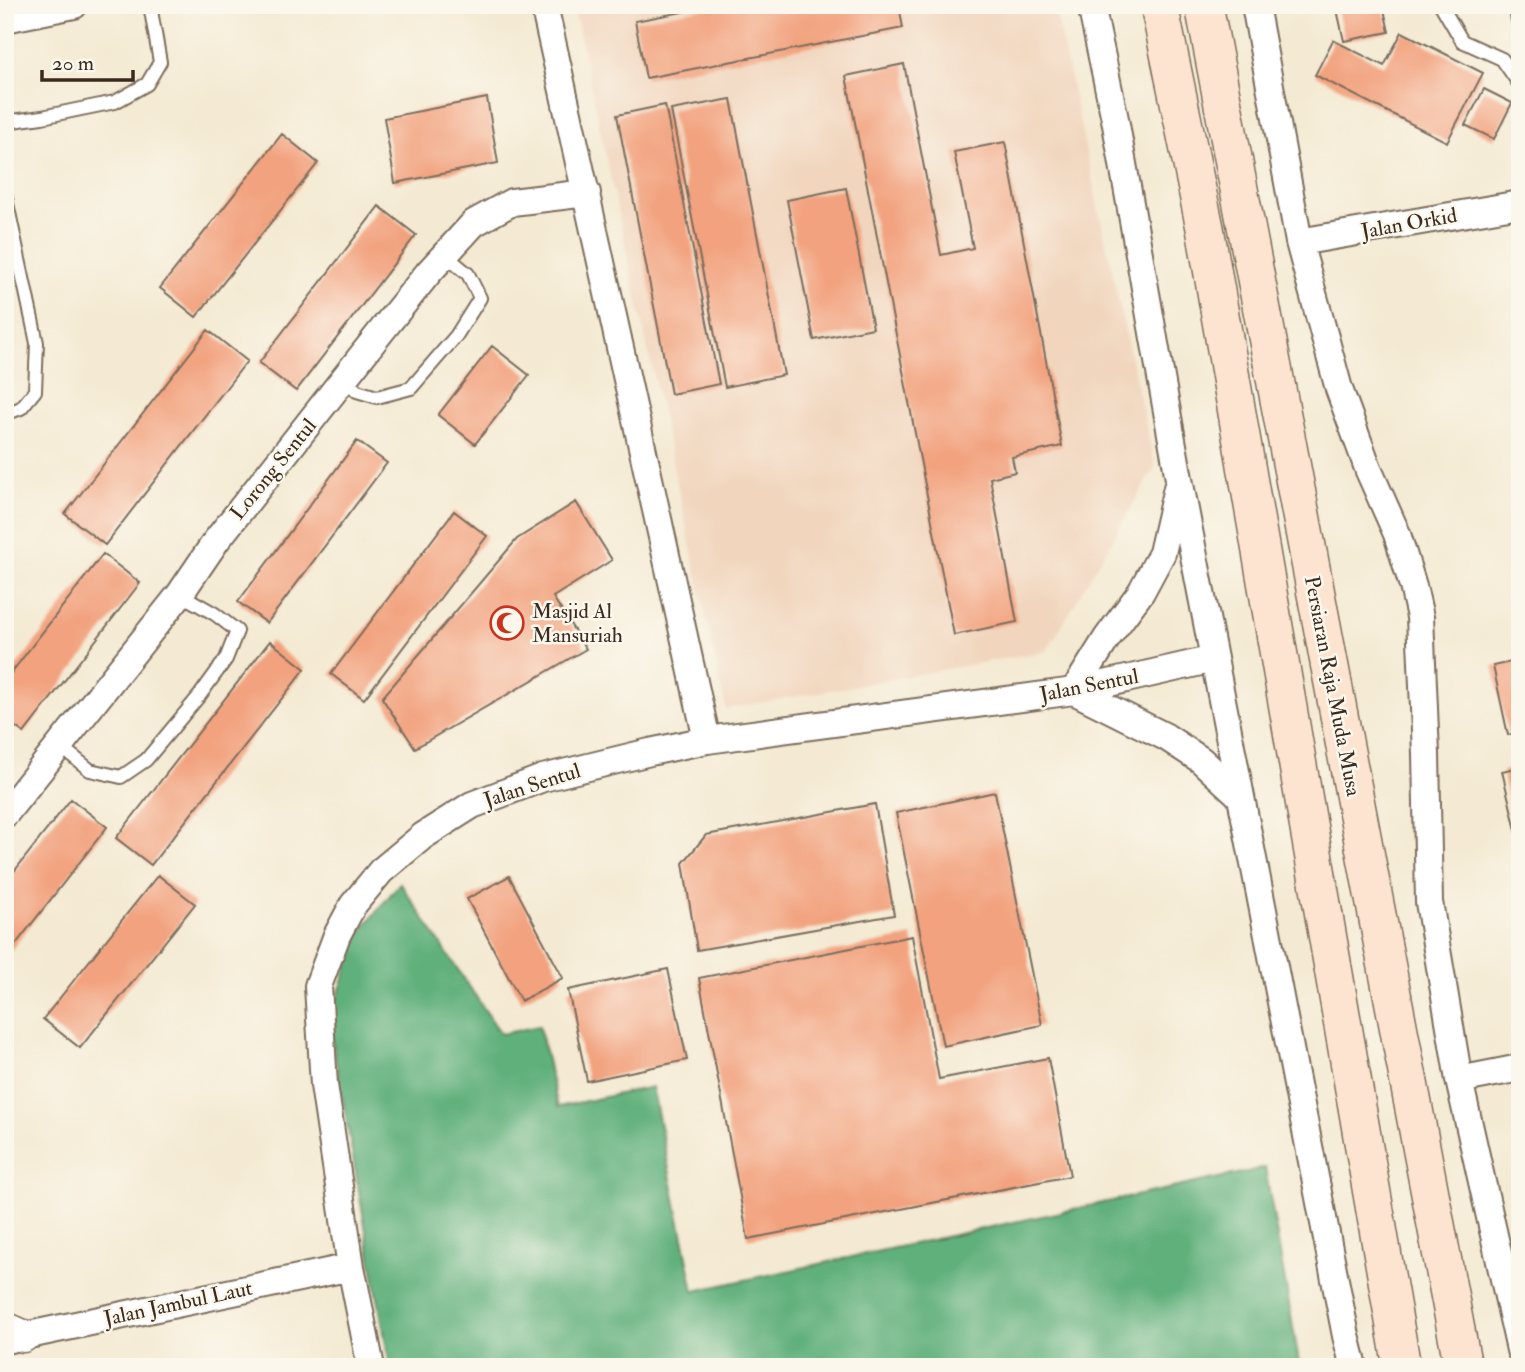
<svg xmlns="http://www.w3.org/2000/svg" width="1525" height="1372" font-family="'IM FELL Double Pica',serif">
<rect width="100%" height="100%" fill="#fbf7ec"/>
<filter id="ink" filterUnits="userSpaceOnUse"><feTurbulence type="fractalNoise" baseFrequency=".0143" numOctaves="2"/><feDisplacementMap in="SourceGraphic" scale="14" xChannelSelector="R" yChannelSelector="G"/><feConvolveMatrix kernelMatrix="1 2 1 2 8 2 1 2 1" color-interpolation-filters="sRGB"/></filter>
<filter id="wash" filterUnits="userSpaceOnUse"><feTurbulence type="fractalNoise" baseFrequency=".00686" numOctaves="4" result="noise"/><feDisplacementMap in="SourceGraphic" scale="28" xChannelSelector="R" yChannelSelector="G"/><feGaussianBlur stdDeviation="1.57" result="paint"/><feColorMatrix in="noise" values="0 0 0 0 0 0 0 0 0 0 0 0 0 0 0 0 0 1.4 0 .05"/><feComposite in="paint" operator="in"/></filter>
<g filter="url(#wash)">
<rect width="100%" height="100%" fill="#f4ead3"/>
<path fill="#f1d5bd" d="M573 5H1054L1155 467 1047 651 726 709Z"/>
<path fill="#60b07b" stroke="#4e6d4c" stroke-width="2" d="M400 883 501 1034 539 1026 558 1107 652 1087 694 1291 1265 1168 1300 1367H390L329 1022 359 933Z"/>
<g id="blocks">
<path fill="#f2a27e" d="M719 5H899L903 28 646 78 635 21Z
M1336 5H1383L1389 32 1344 41Z
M1508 5H1520V52L1517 53Z
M1402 32 1483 73 1447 142 1315 75 1333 40 1384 66Z
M904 64 941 255 973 248 954 152 1005 142 1062 446 1012 457 1015 472 990 478 1017 622 954 635 846 76Z
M1484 89 1512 103 1494 139 1465 125Z
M487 98 498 163 395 183 384 118Z
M731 99 784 375 725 387 671 110Z
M665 105 719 384 671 394 617 115Z
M282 134 318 163 196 317 160 288Z
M846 188 873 328 814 340 787 200Z
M379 206 416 235 296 391 259 363Z
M208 330 247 361 105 545 65 514Z
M492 346 529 375 475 444 438 415Z
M357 441 387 463 267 623 238 602Z
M576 502 612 560 553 597 586 649 415 748 382 698 517 539Z
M454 511 487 536 364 699 331 674Z
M103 554 140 583 24 733 5 719V681Z
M270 641 305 669 151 865 116 838Z
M1520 660V732L1508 735 1493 666Z
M5 729 14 736 5 746Z
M1520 767V843H1519L1502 771Z
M995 792 1042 1025 943 1046 896 813Z
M71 799 107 827 5 958V883Z
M875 804 894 915 697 950 683 863 706 835Z
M158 875 195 904 80 1048 43 1019Z
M509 876 563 978 521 1001 467 899Z
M912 936 939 1079 1048 1058 1070 1176 748 1239 699 978Z
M668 969 687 1060 587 1081 568 990Z"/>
</g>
</g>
<g filter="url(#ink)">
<use href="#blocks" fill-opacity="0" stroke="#7c6d5d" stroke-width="2"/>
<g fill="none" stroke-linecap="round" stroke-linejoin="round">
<defs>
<path id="service" d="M1441 5 1462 41 1502 59 1520 85
M5 122 42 117 115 102 147 84 160 62 150 5
M5 194 37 343 35 391 21 408 5 414
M345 379 357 391 377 397 411 388 456 336 480 298 468 274 445 255
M60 746 90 770 121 777 146 760 200 695 226 659 237 631 215 614 180 594"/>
<path id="minor" d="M544 5 707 740
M1091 5 1115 119 1179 479 1346 1336 1354 1367
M1255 5 1299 242 1339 389 1369 471 1397 534 1413 586 1420 617 1426 754 1429 902 1459 1080 1520 1350
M5 19 74 5
M1299 242 1520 204
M1177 488 1162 553 1141 592 1107 638 1074 691 1166 737 1201 760 1240 796
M5 814 180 594 216 541 383 329 429 272 474 223 512 202 587 193
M1459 1080 1520 1068
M5 1340 351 1267
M371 1367 351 1267 324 1085 318 986 337 935 353 905 381 871 423 836 472 805 543 778 650 752 707 740 1074 691 1214 659"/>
<path id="tertiary" d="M5 1328 23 1336"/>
<path id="secondary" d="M1159 5 1205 228 1402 1367
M1204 5 1463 1367"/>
</defs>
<use href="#service" stroke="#7c6d5d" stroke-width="16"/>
<use href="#minor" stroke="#7c6d5d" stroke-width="30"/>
<use href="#tertiary" stroke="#7c6d5d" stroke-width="35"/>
<use href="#secondary" stroke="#7c6d5d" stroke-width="40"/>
<use href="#service" stroke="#fff" stroke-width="12"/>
<use href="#minor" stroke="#fff" stroke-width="26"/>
<use href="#tertiary" stroke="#fff" stroke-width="32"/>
<use href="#secondary" stroke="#fde4d0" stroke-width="37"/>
</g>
</g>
<defs>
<symbol id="mosque-ring" viewBox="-11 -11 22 22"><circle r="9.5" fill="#fbf7ec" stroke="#c8321e" stroke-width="1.5"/><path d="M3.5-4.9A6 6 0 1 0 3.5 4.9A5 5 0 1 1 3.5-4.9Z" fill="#c8321e"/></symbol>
</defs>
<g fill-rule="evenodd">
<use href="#mosque-ring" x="488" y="604" width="38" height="38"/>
</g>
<g text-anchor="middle" stroke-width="5" stroke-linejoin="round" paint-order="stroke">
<g font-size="21" fill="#3b2a1e" stroke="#fbf7ec">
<text transform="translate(1409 223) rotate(-10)" y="7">Jalan Orkid</text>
<text transform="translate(273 469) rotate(-51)" y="7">Lorong Sentul</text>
<text transform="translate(1089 685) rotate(-11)" y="7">Jalan Sentul</text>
<text transform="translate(1333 686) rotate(79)" y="7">Persiaran Raja Muda Musa</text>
<text transform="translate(532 785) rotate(-18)" y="7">Jalan Sentul</text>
<text transform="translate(178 1303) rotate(-12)" y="7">Jalan Jambul Laut</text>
</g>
<g font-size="21" fill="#3b2a1e" stroke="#fbf7ec" text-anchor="start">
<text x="532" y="618">Masjid Al<tspan x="532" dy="24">Mansuriah</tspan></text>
</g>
</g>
<rect width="1525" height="1372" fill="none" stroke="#fbf7ec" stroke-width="28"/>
<path d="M42 70v10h91v-10" fill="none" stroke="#3b2a1e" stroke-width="3.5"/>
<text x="52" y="70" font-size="21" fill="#3b2a1e" stroke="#fbf7ec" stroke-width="5" paint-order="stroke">20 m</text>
</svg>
